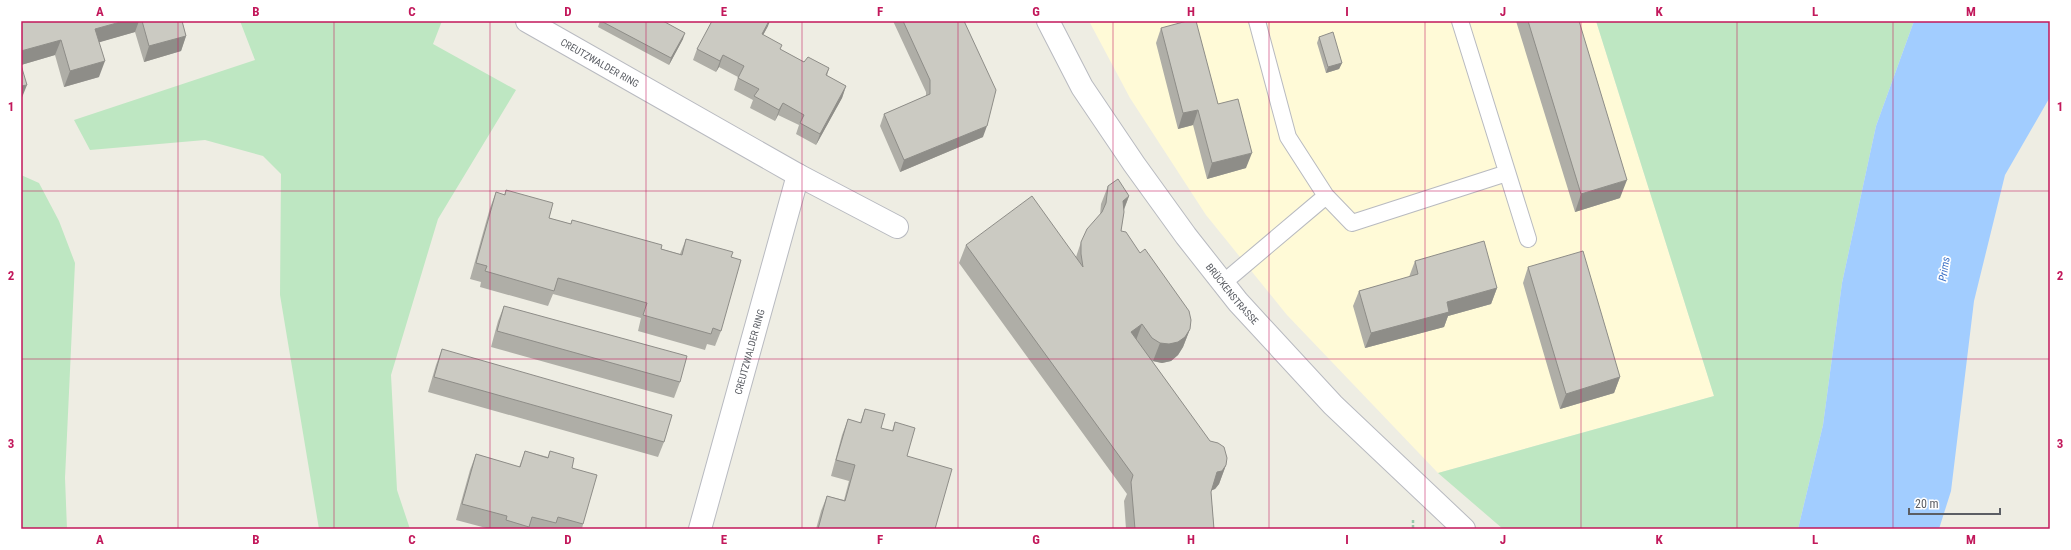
<svg xmlns="http://www.w3.org/2000/svg" width="2071" height="550" font-family="'Roboto Condensed',sans-serif">
<rect width="100%" height="100%" fill="#eeede3"/>
<path fill="#fffad7" d="M1089 21H1596L1714 396 1438 473 1287 315 1206 215 1130 98Z"/>
<path fill="#bee7c2" d="M240 21H442L433 44 516 90 438 219 391 375 397 490 410 529H319L280 295 281 174 263 156 205 140 90 150 74 120 255 60Z
M1596 21H1914L1876 126 1842 283 1823 425 1798 529H1503L1438 473 1714 396Z
M21 175 39 183 59 221 75 263 65 478 67 529H21Z"/>
<path fill="#a2cdff" d="M1914 21H2050V97L2005 175 1974 301 1951 491 1939 529H1798L1823 425 1842 283 1876 126Z"/>
<g fill="none" stroke-linecap="round" stroke-linejoin="round">
<defs>
<path id="lane" d="M1257 21 1288 137 1326 196 1352 223 1507 173
M1460 21 1528 239
M1223 283 1326 196"/>
<g id="street">
<path id="s1" d="M527 21 798 175 897 227"/>
<path id="s2" d="M1048 21 1082 87 1134 164 1186 236 1238 302 1333 405 1464 529"/>
<path id="s3" d="M700 529 798 175"/>
</g>
</defs>
<use href="#lane" stroke="#b8bac0" stroke-width="18"/>
<use href="#street" stroke="#b8bac0" stroke-width="24"/>
<path stroke="#96c9aa" stroke-width="2.5" stroke-dasharray="4 2" stroke-linecap="butt" d="M1413 529V520"/>
<use href="#lane" stroke="#fff" stroke-width="16"/>
<use href="#street" stroke="#fff" stroke-width="22"/>
</g>
<path fill="#afaea7" d="M21 21H182L186 36 181 51 144 62 135 32 99 42V77L64 87 55 55 21 65Z
M600 21 683 39 669 65 598 27Z
M893 21H964L983 137 900 172 880 126 884 114 926 96V92Z
M1516 21H1579L1620 198 1575 212Z
M768 26 763 35 781 50 804 62 829 68 827 76 846 86 842 98 816 145 796 134 799 125 778 115 775 121 750 108 753 100 734 90 738 77 719 67 716 72 693 60 697 49Z
M1161 28 1218 104 1246 168 1207 179 1193 125 1178 129 1156 43Z
M1319 37 1342 63 1339 69 1326 73 1317 43Z
M1108 186 1129 196 1124 210 1121 231 1190 329 1183 347 1178 355 1171 361 1162 363 1152 361 1226 465 1219 484 1215 489 1211 490V492L1214 529H1126L1124 501 1127 494 959 263 966 245 1076 257 1081 242 1100 215 1101 204Z
M506 190 549 218 680 254 686 239 731 257 721 331 715 346 707 344 705 350 638 331 641 318 553 294 548 306 480 287 481 282 470 279 490 208 496 192 504 195Z
M1415 261 1497 288 1491 304 1448 316 1444 327 1365 348 1353 306 1359 291 1409 277Z
M1528 267 1620 377 1614 393 1560 409 1523 283Z
M504 306 680 382 674 398 491 347 498 321Z
M442 349 664 442 658 457 428 392 436 365Z
M865 409 881 428 892 431 895 422 907 456 935 529H816L821 511 827 496 844 500 849 481 831 476 842 435 848 419 860 423Z
M525 451 548 457 550 451 572 468 583 524 582 529H490L456 520 470 470 476 454 519 467Z"/>
<path fill="#8e8d88" d="M124 21H139L135 32 90 45 95 29Z
M769 21H770L768 26 757 46 762 34Z
M685 33 683 39 669 65 671 58Z
M186 36 181 51 144 62 149 46Z
M61 40 55 55 21 65V51Z
M723 55 719 67 716 72 720 61Z
M105 61 99 77 64 87 70 71Z
M1342 63 1339 69 1326 73 1328 67Z
M27 85 21 100V86Z
M846 86 842 98 816 145 820 134Z
M783 103 778 115 775 121 779 110Z
M1198 110 1193 125 1178 129 1183 113Z
M987 126 983 137 900 172 904 160Z
M1252 153 1246 168 1207 179 1212 163Z
M1627 180 1620 198 1575 212 1581 194Z
M1129 196 1122 214 1123 201Z
M1497 288 1491 304 1448 316 1444 327 1365 348 1371 333 1447 302Z
M1142 324 1135 343 1131 332Z
M1190 329 1183 347 1178 355 1171 361 1162 363 1153 361 1160 343Z
M1620 377 1614 393 1560 409 1566 394Z
M1226 465 1219 484 1215 489 1210 491 1217 472Z"/>
<path fill="#cbcac2" stroke="#8e8d88" d="M21 21H124L95 29 105 61 70 71 61 40 21 51Z
M142 21H182L186 36 149 46Z
M601 21H663L685 33 671 58Z
M712 21H769L762 34 782 45 780 49 804 62 808 57 829 68 826 75 846 86 820 134 800 123 804 115 783 103 779 110 754 96 759 89 738 78 744 66 723 55 720 61 697 49Z
M903 21H964L996 90 987 126 904 160 884 114 930 94V80Z
M1187 21H1196L1218 104 1238 99 1252 153 1212 163 1198 110 1183 113 1161 28Z
M1528 21H1579L1627 180 1581 194Z
M1333 32 1342 63 1328 67 1319 37Z
M21 65 27 85 21 86Z
M1118 179 1129 196 1123 201 1124 212 1121 231 1126 232 1140 253 1145 249 1189 311 1191 320 1190 329 1185 337 1178 342 1169 344 1160 343 1152 338 1142 324 1131 332 1210 441 1218 443 1224 447 1227 458 1226 465 1222 471 1217 472 1211 492 1214 529H1135L1131 482 1133 475 966 245 1032 196 1083 267 1081 254V242L1087 229 1102 212 1106 203 1108 186Z
M506 190 553 203 549 218 571 224 572 220 662 245 661 249 682 255 686 239 733 252 731 257 741 260 721 331 713 328 711 334 643 315 647 303 558 278 554 291 485 271 487 266 476 263 496 192 505 195Z
M1484 241 1497 288 1447 302 1449 312 1371 333 1359 291 1418 274 1415 261Z
M1583 251 1620 377 1566 394 1528 267Z
M504 306 687 356 680 382 497 331Z
M442 349 672 415 664 442 434 377Z
M865 409 885 414 881 428 893 431 895 422 915 428 907 456 952 469 935 529H818L827 496 845 501 855 465 836 460 848 419 861 423Z
M525 451 548 458 550 451 574 458 572 468 597 475 583 524 558 517 556 523 532 517 529 527 506 520 507 516 462 504 476 454 520 467Z"/>
<path fill="none" stroke="#c2185b" stroke-width="1" stroke-opacity="0.55" d="M178 21V529M334 21V529M490 21V529M646 21V529M802 21V529M958 21V529M1113 21V529M1269 21V529M1425 21V529M1581 21V529M1737 21V529M1893 21V529M21 191H2050M21 359H2050"/>
<g text-anchor="middle" stroke-width="3.5" stroke-linejoin="round" paint-order="stroke">
<g font-size="10" fill="#5b5e64" stroke="#fff">
<text dy="4" stroke="none"><textPath href="#s1" startOffset="84">CREUTZWALDER RING</textPath></text>
<text dy="4" stroke="none"><textPath href="#s2" startOffset="330">BRÜCKENSTRASSE</textPath></text>
<text dy="4" stroke="none"><textPath href="#s3" startOffset="184">CREUTZWALDER RING</textPath></text>
</g>
<g font-size="11" font-style="italic" fill="#3f73c8" stroke="#fff">
<text transform="translate(1944 269) rotate(-81)" y="4">Prims</text>
</g>
</g>
<rect width="2071" height="550" fill="none" stroke="#ffffff" stroke-width="44"/>
<path d="M1909 508v6h91v-6" fill="none" stroke="#5b5e64" stroke-width="2"/>
<text x="1915" y="508" font-size="12" fill="#5b5e64" stroke="#ffffff" stroke-width="3" paint-order="stroke">20 m</text>
<rect x="22" y="22" width="2027" height="506" fill="none" stroke="#c2185b" stroke-width="1.5"/>
<g font-size="13" text-anchor="middle" font-weight="bold" fill="#c2185b">
<text x="100" y="16">A</text>
<text x="256" y="16">B</text>
<text x="412" y="16">C</text>
<text x="568" y="16">D</text>
<text x="724" y="16">E</text>
<text x="880" y="16">F</text>
<text x="1036" y="16">G</text>
<text x="1191" y="16">H</text>
<text x="1347" y="16">I</text>
<text x="1503" y="16">J</text>
<text x="1659" y="16">K</text>
<text x="1815" y="16">L</text>
<text x="1971" y="16">M</text>
<text x="11" y="111">1</text>
<text x="2060" y="111">1</text>
<text x="11" y="280">2</text>
<text x="2060" y="280">2</text>
<text x="11" y="448">3</text>
<text x="2060" y="448">3</text>
<text x="100" y="544">A</text>
<text x="256" y="544">B</text>
<text x="412" y="544">C</text>
<text x="568" y="544">D</text>
<text x="724" y="544">E</text>
<text x="880" y="544">F</text>
<text x="1036" y="544">G</text>
<text x="1191" y="544">H</text>
<text x="1347" y="544">I</text>
<text x="1503" y="544">J</text>
<text x="1659" y="544">K</text>
<text x="1815" y="544">L</text>
<text x="1971" y="544">M</text>
</g>
</svg>
